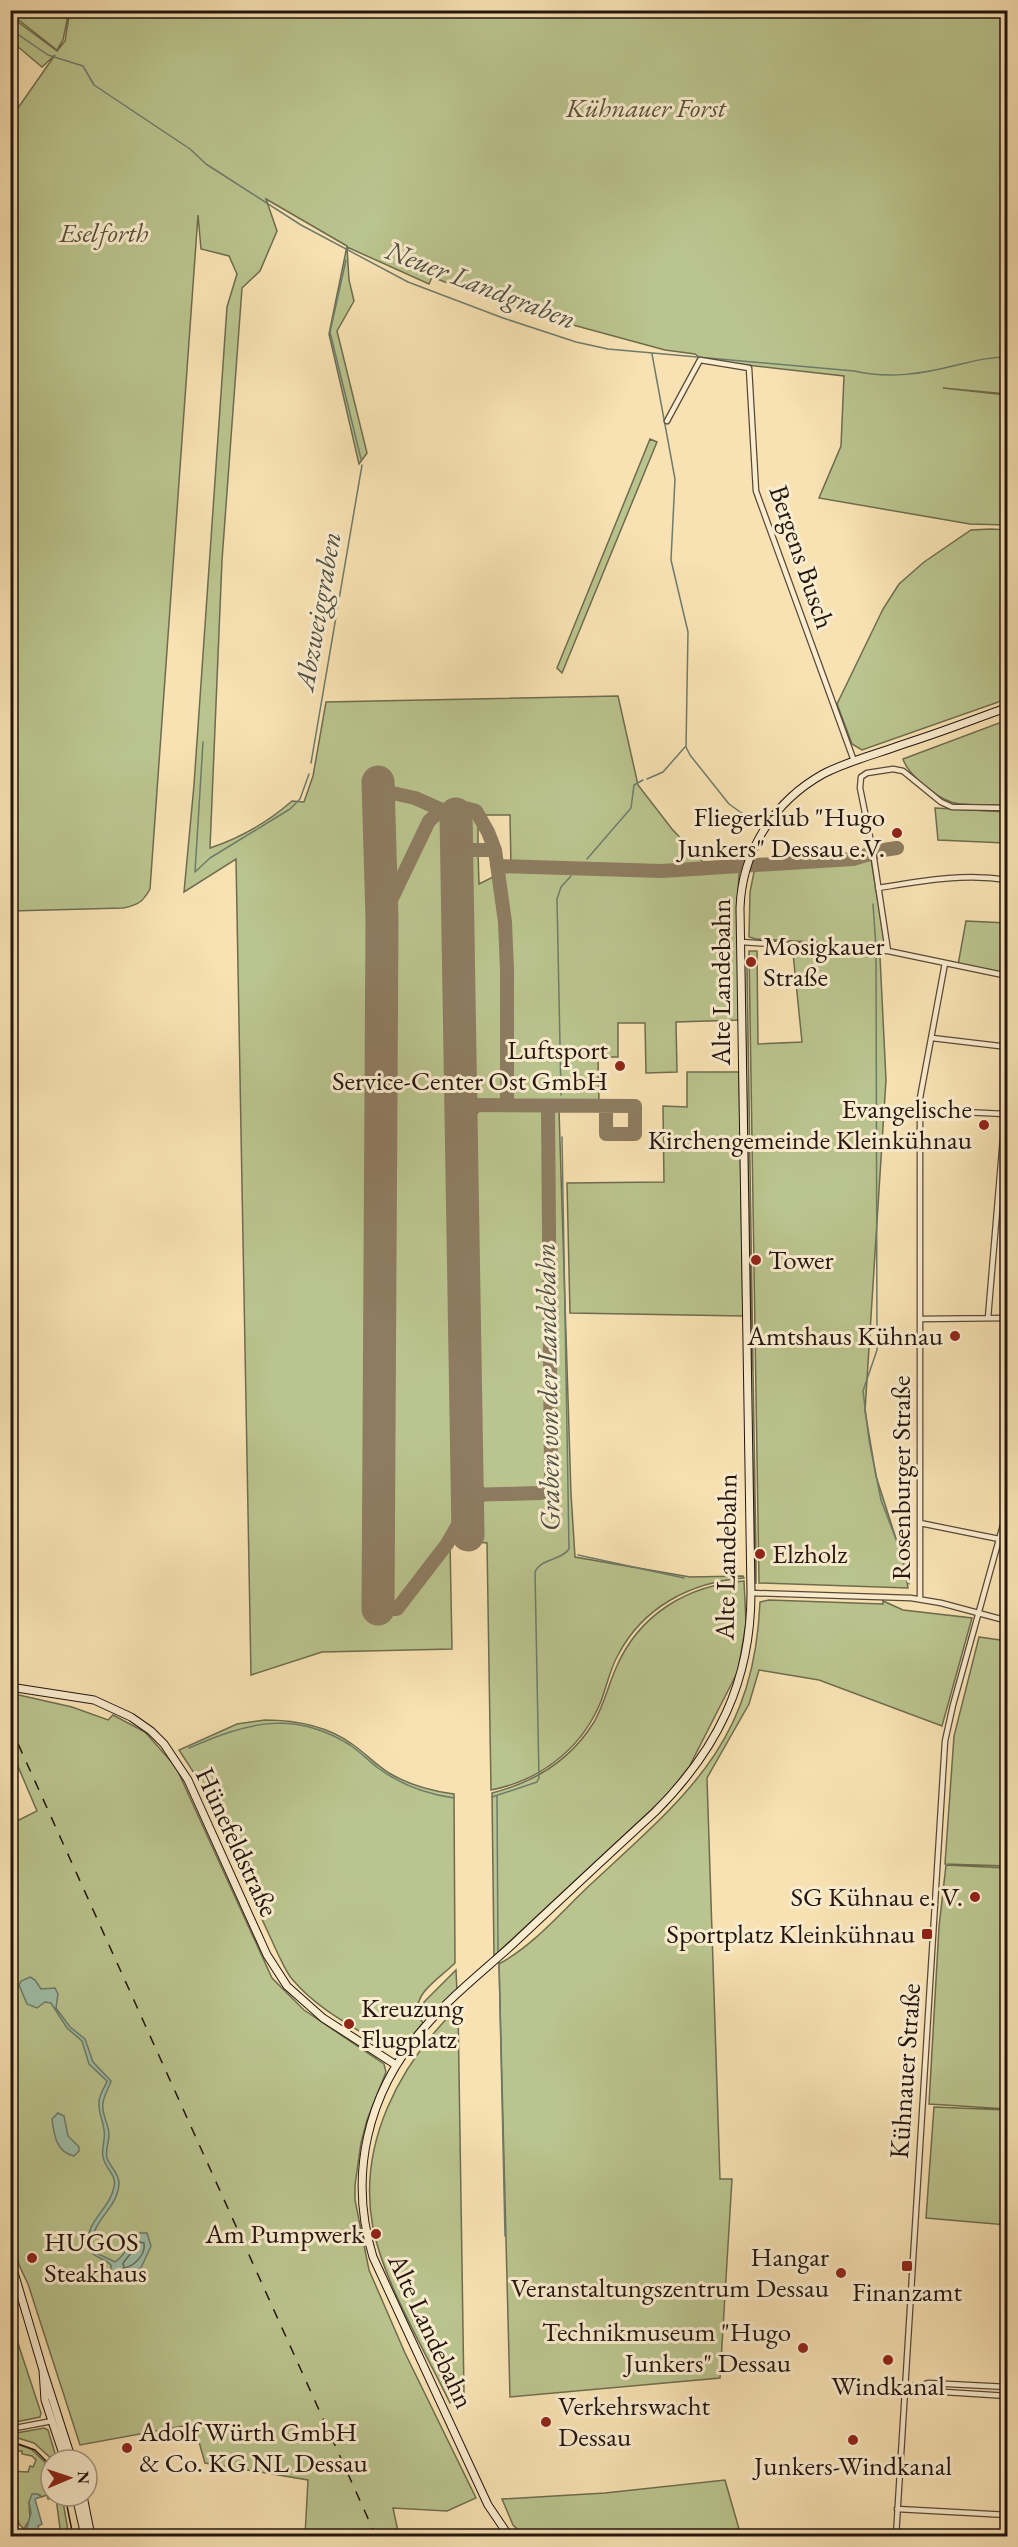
<svg xmlns="http://www.w3.org/2000/svg" width="1018" height="2547" font-family="'EB Garamond',serif">
<rect width="100%" height="100%" fill="#f8e2b3"/>
<filter id="stains"><feTurbulence type="fractalNoise" baseFrequency=".00333" numOctaves="4"/><feColorMatrix values="0 0 0 0 .2 0 0 0 0 .09 0 0 0 0 .02 0 0 0 .5 -.17"/></filter>
<radialGradient id="worn" r=".72"><stop offset=".6" stop-color="#630" stop-opacity="0"/><stop offset="1" stop-color="#630" stop-opacity=".3"/></radialGradient>
<path fill="#bac48e" stroke="#6e6c4e" stroke-width="1.5" d="M70 10 1007 11V394L943 388 1007 395V525L970 524 819 498 841 446 844 376 703 360 695 354 665 350 518 310 432 277 429 284 347 247 349 280 354 301 337 331 367 453 359 464 329 334 347 246 266 199 277 231 260 271 242 288 222 560 210 848C240 838 268 822 292 801L304 802 313 776 326 702 618 696 638 785 672 829 703 862 740 860 737 907 739 1020 676 1022 677 1072 646 1073 645 1023H618V1057H598L599 1102H480L470 1092 466 856 469 852H478L479 884 511 868 510 815H478V847H470L466 844 465 813 447 814 459 1523V1543H450L452 1649 322 1652 251 1675 236 859 184 892 194 785 227 307 237 274 229 256 201 249 198 215 150 889C143 902 138 905 123 908L11 911V118L55 55 42 67 11 41 10 16 57 51 65 41Z
M10 11H69L63 40 57 50 11 14Z
M650 439 657 442 562 673 557 668Z
M991 529 1007 530V699L862 750 852 744 837 704 883 609 899 584 924 562 971 530Z
M1007 720V805C992 804 965 807 951 802 935 796 908 775 903 759Z
M935 808 1007 812 1005 843 938 840Z
M871 859 885 946 756 939 749 937 750 892 755 867 839 865Z
M966 921 1007 923V975L958 965Z
M749 951H757L758 1044 802 1042 793 953 880 957 886 1080 865 1411 876 1476 904 1564 908 1588 759 1583Z
M747 963 753 1368H752L744 964Z
M687 1072H739L743 1316 570 1313 567 1183 664 1182 663 1106 687 1107Z
M481 1110H559L571 1494 575 1557 690 1577 743 1576 744 1578C691 1582 643 1607 618 1655 609 1671 606 1690 599 1706 579 1751 538 1781 491 1790L487 1543 478 1542 477 1508 486 1499V1490L476 1480 470 1119Z
M753 1369 756 1554V1584L750 1370Z
M744 1581 746 1623 738 1671 689 1767 666 1796 494 1956 492 1793C535 1782 570 1761 594 1722 604 1705 608 1686 616 1668 639 1614 688 1585 744 1581Z
M769 1600 883 1604V1601L903 1610 972 1618 942 1726 819 1680 759 1670 749 1704 707 1778 720 2179H732L720 2378 510 2397 499 1964C534 1945 562 1911 591 1884 687 1795 754 1743 760 1602Z
M979 1637 1007 1641V1866L945 1864 954 1736Z
M10 1693 72 1707 108 1720 113 1715 145 1732 176 1767 272 1978 304 2010 384 2064 386 2072 367 2120 361 2143 355 2185V2200L369 2270 405 2353 476 2498 447 2511 393 2508 399 2536H305L308 2480 205 2463 194 2424 80 2445 28 2284 19 2265 11 2218V1824L37 1811 11 1750Z
M265 1720C295 1720 327 1726 352 1744 365 1753 376 1765 389 1773 409 1785 431 1791 454 1794L455 1963C438 1980 405 1997 423 2023L405 2045 398 2044 394 2049 386 2047C353 2027 317 2009 292 1979 286 1972 282 1962 278 1954L196 1776 179 1750 237 1724Z
M946 1865 1007 1868V2109L929 2104 939 1927Z
M456 1970 457 1992 428 2018 424 2013V2002Z
M458 2007 464 2394 450 2403C425 2351 384 2283 373 2228 357 2144 399 2065 458 2007Z
M934 2107 1007 2110V2225L926 2218Z
M10 2319 41 2413 40 2417 11 2423Z
M44 2428 48 2430 57 2460H53L34 2443 11 2436V2434Z
M11 2442 31 2449 51 2468V2496H62L69 2536H61L56 2498 48 2499 47 2495 41 2497 40 2495 29 2502 30 2519 24 2529 19 2524 16 2513 11 2512V2499L13 2498 11 2493V2471L28 2472 30 2466 33 2467 36 2460 32 2456 22 2454V2451H11Z
M725 2480 741 2536 641 2530 640 2536H525L513 2525 502 2499 605 2493Z"/>
<path fill="#9fbfa8" stroke="#6d7b6b" stroke-width="1.5" d="M30 1977 35 1980 41 1989 55 1988 58 1994 56 2008 70 2027 85 2039 93 2062 111 2081C109 2088 104 2095 103 2103 101 2114 109 2124 109 2135 109 2142 105 2150 107 2158 110 2167 119 2173 119 2183 118 2209 94 2216 91 2246L94 2252 115 2262C127 2254 130 2241 138 2233H147L151 2246 141 2268 123 2278 116 2277 111 2273V2265C104 2258 88 2256 88 2245 86 2220 110 2209 114 2187 117 2174 105 2169 103 2157 101 2148 106 2139 104 2130 103 2120 98 2112 99 2102 99 2094 105 2088 107 2081L89 2064 82 2041 67 2028 51 2003 45 2002 37 2008 27 2004 19 1985 21 1981Z
M58 2113 64 2116 68 2136 79 2147V2151L74 2156C56 2152 54 2135 52 2119Z
M32 2494H38L41 2497 35 2499 42 2524 38 2526 41 2536H32L27 2530 26 2531 31 2513 29 2502Z"/>
<g fill="none" stroke-linecap="round" stroke-linejoin="round">
<path stroke="#616a5c" stroke-width="1.5" d="M140 2242 144 2243C146 2254 135 2266 124 2268L123 2263Z"/>
<path stroke="#6d7b6b" stroke-width="1.5" d="M10 29 48 55 83 66 94 85 190 149 206 164 301 225 408 282 503 318 576 342 608 349 854 371C889 379 922 374 957 365 974 361 989 357 1008 357
M346 260 330 332 361 459
M652 354 675 479 671 560 688 632 686 747 690 755 729 804 750 819
M203 742 195 872 210 858 290 809 300 799 309 774
M311 763 362 465
M647 779 663 772 685 747
M756 823 760 826
M587 859 631 808 634 785 643 780
M873 904 876 948
M876 953 877 1350 863 1391 869 1440 881 1500 909 1573V1584
M561 1095 557 899 561 887 571 876
M578 1555 684 1578
M189 1748C246 1723 293 1709 350 1745 360 1752 369 1761 378 1768 401 1785 426 1794 454 1798
M497 1796 498 1953
M492 1797 537 1782 539 1778 535 1572C541 1558 561 1561 569 1549L562 1137
M499 1961 505 2236"/>
<path stroke="#8e7c61" stroke-width="14" d="M379 790 415 798 442 810
M456 850H495L505 922 507 970V1105
M497 866 662 871 853 859 883 850 897 848
M382 919 429 821C443 807 457 805 476 811L488 832 495 850
M461 1105 635 1106V1134H606V1106
M468 1495 540 1493 546 1491 551 1480 548 1106
M378 1609H397L447 1544 459 1523H468"/>
<path stroke="#8e7c61" stroke-width="33" d="M456 814 468 1535
M378 1609 382 919 378 782"/>
<defs>
<path id="minor" d="M667 421 700 360 749 368 756 491 854 761
M878 888C922 881 963 873 1008 880
M741 942 888 951 1008 976
M888 951 873 852 860 788 861 777 867 773 893 769 903 771 941 802 952 807 1008 808
M932 1038 1008 1047
M921 1110 1005 1114
M988 1318 1005 1114
M921 1319 1008 1318
M920 1523 999 1539
M751 1593 911 1598 941 1603 1008 1621
M920 1599V1098L945 963
M905 2385 920 2386 928 2383 1008 2387
M920 2386 928 2391 1008 2396
M10 2429 52 2421
M897 2509 1008 2515
M896 2536 945 1741 953 1705 1008 1507"/>
<path id="secondary" d="M10 1687 94 1700 131 1717 151 1731 164 1744 188 1780 267 1955 287 1986 323 2018 396 2065
M10 2259 43 2370 72 2460
M43 2370 45 2400 65 2460
M76 2496 85 2536
M83 2496 91 2536
M509 2536 488 2505 373 2257C348 2176 367 2093 423 2029 449 1998 482 1972 512 1945 560 1900 607 1856 655 1812 717 1750 751 1682 751 1593L740 908C742 852 773 802 823 774 848 761 877 754 904 744 939 733 973 720 1008 707"/>
</defs>
<use href="#minor" stroke="#584838" stroke-width="7"/>
<use href="#secondary" stroke="#23150f" stroke-width="9"/>
<use href="#minor" stroke="#faecce" stroke-width="4.5"/>
<use href="#secondary" stroke="#faecce" stroke-width="7"/>
<path stroke="#23150f" stroke-width="1.5" d="M10 2441 35 2450 51 2466
M65 2496 73 2536"/>
<path stroke="#23150f" stroke-width="1.5" stroke-dasharray="10 10" stroke-linecap="butt" d="M10 1726 376 2536"/>
</g>
<g fill="#8f2418" stroke="#faecce" stroke-width="2">
<circle cx="897" cy="833" r="6"/>
<circle cx="751" cy="962" r="6"/>
<circle cx="620" cy="1066" r="6"/>
<circle cx="984" cy="1125" r="6"/>
<circle cx="756" cy="1260" r="6"/>
<circle cx="955" cy="1336" r="6"/>
<circle cx="760" cy="1554" r="6"/>
<circle cx="975" cy="1897" r="6"/>
<rect x="921" y="1928" width="12" height="12" rx="3"/>
<circle cx="349" cy="2024" r="6"/>
<circle cx="376" cy="2234" r="6"/>
<circle cx="32" cy="2258" r="6"/>
<rect x="901" y="2260" width="12" height="12" rx="3"/>
<circle cx="841" cy="2273" r="6"/>
<circle cx="803" cy="2348" r="6"/>
<circle cx="888" cy="2360" r="6"/>
<circle cx="546" cy="2422" r="6"/>
<circle cx="853" cy="2440" r="6"/>
<circle cx="127" cy="2448" r="6"/>
</g>
<g text-anchor="middle" stroke-width="6" stroke-linejoin="round" paint-order="stroke">
<g font-size="27" font-style="italic" fill="#58523b" stroke="#faecce">
<text x="646" y="117">Kühnauer Forst</text>
<text x="104" y="242">Eselforth</text>
</g>
<g font-size="27" fill="#23150f" stroke="#faecce">
<text transform="translate(802 557) rotate(71)" y="9">Bergens Busch</text>
<text transform="translate(721 982) rotate(-90)" y="9">Alte Landebahn</text>
<text transform="translate(901 1478) rotate(-90)" y="9">Rosenburger Straße</text>
<text transform="translate(726 1557) rotate(-89)" y="9">Alte Landebahn</text>
<text transform="translate(237 1842) rotate(65)" y="9">Hünefeldstraße</text>
<text transform="translate(905 2071) rotate(-86)" y="9">Kühnauer Straße</text>
<text transform="translate(431 2331) rotate(65)" y="9">Alte Landebahn</text>
</g>
<g font-size="27" fill="#23150f" stroke="#faecce" text-anchor="end">
<text x="885" y="826">Fliegerklub "Hugo<tspan x="885" dy="31">Junkers" Dessau e.V.</tspan></text>
<text x="763" y="955" text-anchor="start">Mosigkauer<tspan x="763" dy="31">Straße</tspan></text>
<text x="608" y="1059">Luftsport<tspan x="608" dy="31">Service-Center Ost GmbH</tspan></text>
<text x="972" y="1118">Evangelische<tspan x="972" dy="31">Kirchengemeinde Kleinkühnau</tspan></text>
<text x="768" y="1269" text-anchor="start">Tower</text>
<text x="943" y="1345">Amtshaus Kühnau</text>
<text x="772" y="1563" text-anchor="start">Elzholz</text>
<text x="963" y="1906">SG Kühnau e. V.</text>
<text x="915" y="1943">Sportplatz Kleinkühnau</text>
<text x="361" y="2017" text-anchor="start">Kreuzung<tspan x="361" dy="31">Flugplatz</tspan></text>
<text x="364" y="2243">Am Pumpwerk</text>
<text x="44" y="2251" text-anchor="start">HUGOS<tspan x="44" dy="31">Steakhaus</tspan></text>
<text x="829" y="2266">Hangar<tspan x="829" dy="31">Veranstaltungszentrum Dessau</tspan></text>
<text x="907" y="2301" text-anchor="middle">Finanzamt</text>
<text x="791" y="2341">Technikmuseum "Hugo<tspan x="791" dy="31">Junkers" Dessau</tspan></text>
<text x="888" y="2395" text-anchor="middle">Windkanal</text>
<text x="558" y="2415" text-anchor="start">Verkehrswacht<tspan x="558" dy="31">Dessau</tspan></text>
<text x="139" y="2441" text-anchor="start">Adolf Würth GmbH<tspan x="139" dy="31">&amp; Co. KG NL Dessau</tspan></text>
<text x="853" y="2475" text-anchor="middle">Junkers-Windkanal</text>
</g>
<g font-size="28" font-style="italic" fill="#4e5045" stroke="#faecce">
<text transform="translate(481 284) rotate(21)" y="10">Neuer Landgraben</text>
<text transform="translate(317 611) rotate(-80)" y="10">Abzweiggraben</text>
<text transform="translate(547 1387) rotate(-91)" y="10">Graben von der Landebahn</text>
</g>
</g>
<rect width="1018" height="2547" fill="none" stroke="#f8e2b3" stroke-width="36"/>
<rect x="12" y="12" width="994" height="2523" fill="none" stroke="#23150f" stroke-width="3"/>
<rect x="18" y="18" width="982" height="2511" fill="none" stroke="#23150f" stroke-width="1.5"/>
<g transform="translate(69 2478) rotate(88)"><circle r="28" fill="#faecce" stroke="#a49682" stroke-width="1.5"/>
<path d="M0-4.5L10 22L0 15L-10 22Z" fill="#8f2418"/>
<text y="-9" font-size="16" font-weight="bold" text-anchor="middle" fill="#23150f">N</text>
</g>
<rect width="100%" height="100%" filter="url(#stains)"/>
<rect width="100%" height="100%" fill="url(#worn)"/>
</svg>
